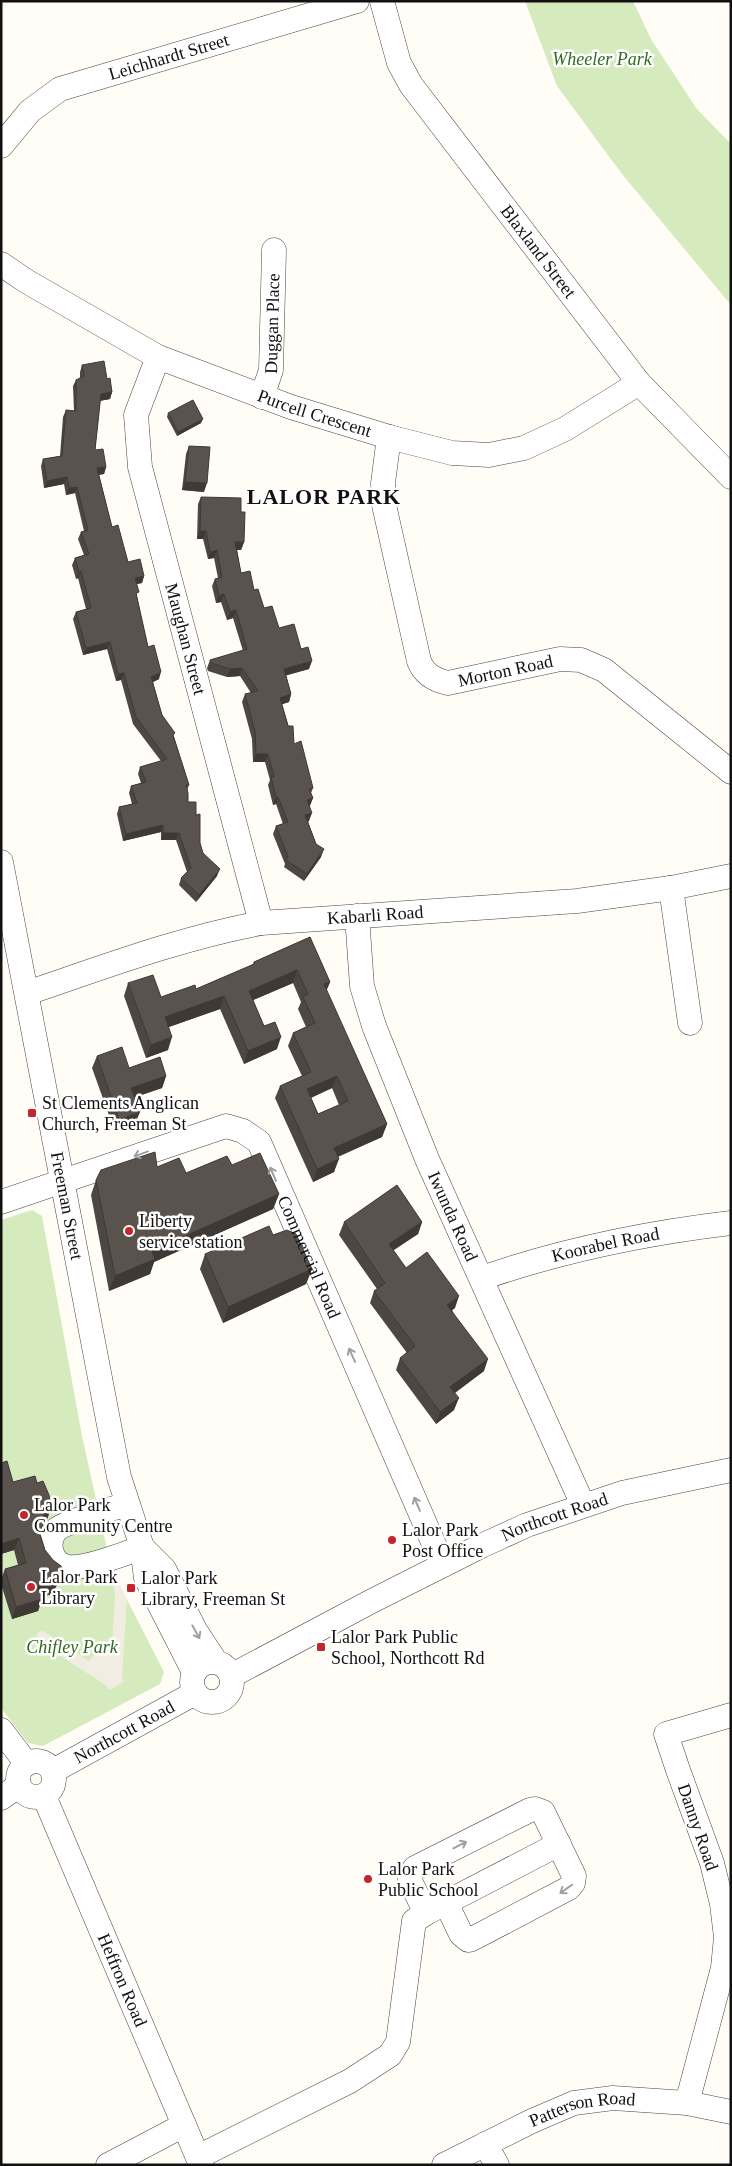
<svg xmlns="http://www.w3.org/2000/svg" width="732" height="2166" font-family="Georgia,serif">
<rect width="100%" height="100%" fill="#fffdf5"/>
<path fill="#d5ebbd" d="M525 1H633L651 39 696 108 731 144V305L622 174 557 86Z
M32 1210 42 1216 82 1436 107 1549 117 1580 164 1672 160 1684 43 1746 28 1743 1 1708V1220Z"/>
<path fill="#f1ede2" d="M116 1577 127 1599 122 1678 124 1682 109 1690 107 1686 36 1640V1637L38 1632 43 1631 89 1661 98 1649H112L115 1594 114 1588Z"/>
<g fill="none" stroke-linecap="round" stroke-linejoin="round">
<defs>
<g id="minor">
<path id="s1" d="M382 1 399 63 411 85 639 383 731 477"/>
<path id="s2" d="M1 146 30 111 60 89 357 1"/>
<path id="s3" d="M1 264 26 281 158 357 291 407 389 437 452 453 489 455 524 448 565 429 639 383"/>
<path id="s4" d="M158 357 136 415 140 467 261 923"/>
<path id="s5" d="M262 397 271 370 274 250"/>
<path id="s6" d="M389 437 383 483 384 505 419 661C424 674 434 680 448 683L560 659 581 660 604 670 731 772"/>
<path id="s7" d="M1 862 119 1477 142 1547 146 1578 194 1672"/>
<path d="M671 888 690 1023"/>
<path id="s8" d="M357 916 362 986 374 1026 427 1159 583 1505"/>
<path id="s9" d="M27 993C104 967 181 938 261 923L577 901 671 888 731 876"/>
<path id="s10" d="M1 1202 226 1126 243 1131 259 1142 443 1565"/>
<path id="s11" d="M482 1278C563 1250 646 1233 731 1223"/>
<path d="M127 1504C113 1509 63 1522 55 1531 51 1537 49 1546 52 1553 54 1560 61 1566 68 1567 85 1569 125 1554 142 1547"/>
<path d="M142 1547 164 1569 195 1630 216 1662"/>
<circle cx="212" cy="1682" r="20"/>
<path id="s12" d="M231 1676 372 1601 481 1546 527 1525 622 1493 731 1470"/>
<path d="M1 1730 27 1764"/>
<circle cx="36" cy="1779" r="18"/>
<path id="s13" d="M53 1771 195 1693"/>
<path id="s14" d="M44 1796 201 2165"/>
<path d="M1 1798 19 1785"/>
<path d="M426 1913 410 1881V1875L415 1868 530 1810 535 1809 543 1812 574 1876 573 1883 569 1888 472 1939 468 1940 461 1934 446 1903"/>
<path d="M687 2103 723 1968 726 1937 722 1904 712 1863 678 1770 666 1734 731 1715"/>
<path d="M485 2144 497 2165"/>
<path d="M198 2157 350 2081 390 2055 398 2042 414 1921 426 1913 559 1844"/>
<path d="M108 2165 184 2125"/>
<path id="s15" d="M444 2165 532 2121 574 2103 613 2098 687 2103 731 2112"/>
</g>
</defs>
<use href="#minor" stroke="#444" stroke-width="25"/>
<use href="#minor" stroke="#fff" stroke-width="24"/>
</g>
<path fill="#4d4742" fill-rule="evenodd" d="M82 365 107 379 112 392 110 399 100 401 95 450 106 467 104 474 99 475 112 527 128 562 144 576 142 583 136 584 137 597 148 647 159 679 153 682 162 715 174 737 189 785 187 790 188 802 196 815 200 843 203 853 217 876 196 902 179 885 181 878 187 872 176 840H161V832L123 841 117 814 119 807 132 804 129 793 131 786 141 783 138 774 140 767 161 761 133 724 121 680 116 681 107 649 83 655 73 619 76 612 86 609 78 578 76 579 72 565 75 558 84 555 78 539 81 532 84 531 75 493 66 495 64 484 44 488 41 466 43 459 60 456 63 417 66 410 74 411 73 386 76 380 80 378V372Z
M168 413 201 423 177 436 167 417Z
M189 446 204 492 182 490 186 454Z
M201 497 241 512 244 542 241 550H237L241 573 254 590 264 608 279 628 301 649 309 669 286 675 291 694 289 702 282 704 294 744 313 788 311 793 313 798 309 806V821L308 822 321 857 304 881 284 867 285 864 273 834 276 826 283 824 276 804 273 805 268 785 270 780 265 762H253L252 739 242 702 245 694 251 693 240 676 227 677 208 671 207 668 210 660 243 651 233 618 227 620 221 602 216 603 212 586 215 579 218 578 214 558 208 559 203 539H197L198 504Z
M310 937 330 982 326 991 387 1124 382 1137 338 1157 334 1172 313 1182 275 1098 280 1086 302 1076 288 1046 293 1033 306 1027 298 1009 301 1002 293 983 253 1000 264 1026 277 1049 244 1064 220 1009 169 1027 168 1050 146 1058 124 996 128 983 161 997 196 989 253 965 254 962ZM332 1088 339 1105 318 1114 311 1098Z
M97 1056 129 1068 166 1076 162 1088 135 1097V1124L115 1132 92 1068Z
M232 1165 279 1194 273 1209 154 1262 150 1274 109 1291 91 1195 96 1180 157 1167 186 1173Z
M344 1222H422L418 1234 393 1250 406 1268 455 1308 452 1310 484 1371 455 1393 454 1410 436 1424 396 1370 400 1358 407 1353 370 1303 374 1291 377 1289 339 1235Z
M273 1235 312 1269 306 1284 223 1323 200 1269 205 1254Z
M1 1463 13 1482 47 1520 43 1522 40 1534 45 1550 58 1583 52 1594 41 1597 42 1599 38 1611 12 1619 1 1584V1579L5 1569 18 1565 14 1550 1 1554Z"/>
<path fill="#3f3936" d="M112 392 110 399 98 401 101 394Z
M203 419 201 423 177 436 178 432Z
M106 467 104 474 95 475 97 468Z
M67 477 64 484 44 488 47 481Z
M185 482 207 483 204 492 182 490Z
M77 487 75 493 66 495 69 488Z
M200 531H206L203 539H197Z
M235 542H244L241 550H232Z
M217 550 214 558 208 559 210 552Z
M81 571 78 578 76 579 79 572Z
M144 576 142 583 132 585 135 578Z
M224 594 221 602 216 603 219 596Z
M236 610 233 618 227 620 230 612Z
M110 642 107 649 83 655 86 648Z
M312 661 309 669 281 677 284 669Z
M242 668 240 676 227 677 230 669Z
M161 672 159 679 149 684 151 677Z
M124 673 121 680 116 681 118 674Z
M291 694 289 702 277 706 280 698Z
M256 754H268L265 762H253Z
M276 797H278L276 804 273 805Z
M313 798 310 806 304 808 307 800Z
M312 813 309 821 303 823 305 815Z
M163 825 161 832 123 841 126 834Z
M163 833H179L176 840H161Z
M324 849 321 857 304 881 307 874Z
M220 869 217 876 196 902 199 895Z
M297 970 293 983 244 1004 249 991Z
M330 982 325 994 324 984Z
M224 996 220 1009 160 1030 165 1017Z
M172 1037 168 1050 146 1058 151 1045Z
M281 1037 277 1049 244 1064 248 1051Z
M166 1076 162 1088 127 1100 131 1088Z
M337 1076 332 1088 303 1101 307 1089Z
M140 1112 135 1124 115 1132 119 1120Z
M387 1124 382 1137 329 1160 334 1148Z
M339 1159 334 1172 313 1182 317 1169Z
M279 1194 273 1209 154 1262 150 1274 109 1291 115 1276 152 1251Z
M422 1222 418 1234 385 1256 389 1244Z
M312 1269 306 1284 223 1323 228 1307Z
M459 1296 455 1308 443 1317 447 1305Z
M488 1359 484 1371 446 1399 450 1387Z
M459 1398 454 1410 436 1424 440 1412Z
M51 1508 47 1520 39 1525 43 1513Z
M19 1538 14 1550 1 1554V1544Z
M63 1571 58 1583 52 1594 34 1599 38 1587Z
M42 1599 38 1611 12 1619 16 1607Z"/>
<path fill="#5a524d" stroke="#3f3936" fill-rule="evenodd" d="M104 361 107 379 110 378 112 392 101 394 95 450 103 449 106 467 97 468 112 527 118 525 128 562 140 559 144 576 135 578 139 592 136 593 148 647 154 645 161 672 151 677 162 715 175 733 173 735 189 785H186L188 793V802H196V815L200 814V843L203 853 220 869 199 895 181 878 191 868 179 833H163V825L126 834 119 807 137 803 131 786 146 782 140 767 167 759 136 717 124 673 118 674 110 642 86 648 76 612 91 608 81 571 79 572 75 558 89 554 81 532 88 530 77 487 69 488 67 477 47 481 43 459 62 456 66 410 76 411V380L84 376 82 365Z
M193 400 203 419 178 432 168 413Z
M189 446 210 447 207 483 185 482Z
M201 497 241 498V512H245L244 542H235L241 573 250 571 254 590 258 589 264 608 272 606 279 628 294 624 301 649 308 647 312 661 284 669 291 694 280 698 288 726H293L294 744 301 741 313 788 309 789 313 798 307 800 312 813 305 815 316 844 324 849 307 874 286 860 288 857 276 826 288 822 278 797H276L271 777H274L268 754H256L255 731 245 694 258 691 242 668 230 669 211 663 210 660 247 649 236 610 230 612 224 594 219 596 215 579 222 577 217 550 210 552 206 531H200Z
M310 937 330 982 324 984 387 1124 334 1148 339 1159 317 1169 280 1086 311 1072 293 1033 315 1023 303 997 308 994 297 970 249 991 264 1026 275 1022 281 1037 248 1051 224 996 165 1017 172 1037 151 1045 128 983 153 975 161 997 195 985 196 989 254 964V962ZM337 1076 348 1101 318 1114 307 1089Z
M122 1047 129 1068 160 1057 166 1076 131 1088 140 1112 119 1120 97 1056Z
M155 1152 157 1167 179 1158 186 1173 227 1156 232 1165 260 1153 279 1194 152 1251 155 1259 115 1276 96 1180 101 1170Z
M397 1185 422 1222 389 1244 406 1268 427 1252 459 1296 447 1305 488 1359 450 1387 459 1398 440 1412 400 1358 415 1346 374 1291 385 1283 344 1222Z
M269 1226 273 1235 287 1230 296 1234 312 1269 228 1307 205 1254Z
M7 1461 13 1482 35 1476 37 1483 43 1481 49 1495 51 1508 43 1513 45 1518 41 1530 39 1531 45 1550 53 1560 61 1566 63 1571 56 1582 38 1587 42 1599 16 1607 5 1569 26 1563 19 1538 1 1544V1463Z"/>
<defs><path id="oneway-shaft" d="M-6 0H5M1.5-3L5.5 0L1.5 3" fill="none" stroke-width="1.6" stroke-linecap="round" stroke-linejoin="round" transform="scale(1.25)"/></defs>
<g stroke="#a0a0a0">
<use href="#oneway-shaft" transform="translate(141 1154) rotate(160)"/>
<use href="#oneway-shaft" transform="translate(273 1174) rotate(-113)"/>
<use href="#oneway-shaft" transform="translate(352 1355) rotate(-114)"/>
<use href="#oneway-shaft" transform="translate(417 1504) rotate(-113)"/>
<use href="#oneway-shaft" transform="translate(196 1632) rotate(61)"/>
<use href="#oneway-shaft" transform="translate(460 1845) rotate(-27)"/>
<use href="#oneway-shaft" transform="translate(566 1889) rotate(145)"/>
</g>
<g fill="#c4262e" stroke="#fff" stroke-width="2">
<rect x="27" y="1108" width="10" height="10" rx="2.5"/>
<circle cx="129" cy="1231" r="5"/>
<circle cx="24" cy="1515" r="5"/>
<circle cx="392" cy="1540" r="5"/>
<circle cx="31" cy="1587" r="5"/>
<rect x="126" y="1583" width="10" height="10" rx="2.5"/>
<rect x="316" y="1642" width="10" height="10" rx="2.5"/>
<circle cx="368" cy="1879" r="5"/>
</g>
<g text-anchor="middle" stroke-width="5" stroke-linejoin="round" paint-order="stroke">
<g font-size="18" fill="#111" stroke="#fff">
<text dy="6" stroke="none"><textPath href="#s2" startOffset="196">Leichhardt Street</textPath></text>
<text dy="6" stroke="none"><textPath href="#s1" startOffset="299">Blaxland Street</textPath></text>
<text dy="6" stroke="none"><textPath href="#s5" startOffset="75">Duggan Place</textPath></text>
<text dy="6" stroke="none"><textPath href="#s3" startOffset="349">Purcell Crescent</textPath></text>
<text dy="6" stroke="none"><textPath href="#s4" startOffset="292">Maughan Street</textPath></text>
<text dy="6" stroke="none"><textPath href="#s6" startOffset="325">Morton Road</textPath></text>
<text dy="6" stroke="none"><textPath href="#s9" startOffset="359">Kabarli Road</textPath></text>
<text dy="6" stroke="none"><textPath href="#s7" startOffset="350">Freeman Street</textPath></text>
<text dy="6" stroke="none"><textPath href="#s8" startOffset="318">Iwunda Road</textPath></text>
<text dy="6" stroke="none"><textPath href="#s11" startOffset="128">Koorabel Road</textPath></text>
<text dy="6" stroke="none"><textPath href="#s10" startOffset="400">Commercial Road</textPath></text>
<text dy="6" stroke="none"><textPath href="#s12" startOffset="361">Northcott Road</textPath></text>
<text dy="6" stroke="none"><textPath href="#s13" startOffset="81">Northcott Road</textPath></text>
<text transform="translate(698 1827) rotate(71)" y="6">Danny Road</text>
<text dy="6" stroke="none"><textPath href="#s14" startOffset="200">Heffron Road</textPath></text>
<text dy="6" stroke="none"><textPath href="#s15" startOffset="151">Patterson Road</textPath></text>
</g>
<g font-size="18" font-style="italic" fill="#2f6b1f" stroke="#fff">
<text x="602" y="65">Wheeler Park</text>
<text x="72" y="1653">Chifley Park</text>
</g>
<g font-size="18" fill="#111" stroke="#fff" text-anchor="start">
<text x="42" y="1109">St Clements Anglican<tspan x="42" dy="21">Church, Freeman St</tspan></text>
<text x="139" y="1227">Liberty<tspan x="139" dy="21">service station</tspan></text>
<text x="34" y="1511">Lalor Park<tspan x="34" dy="21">Community Centre</tspan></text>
<text x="402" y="1536">Lalor Park<tspan x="402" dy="21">Post Office</tspan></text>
<text x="41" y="1583">Lalor Park<tspan x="41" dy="21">Library</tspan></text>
<text x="141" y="1584">Lalor Park<tspan x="141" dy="21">Library, Freeman St</tspan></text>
<text x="331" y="1643">Lalor Park Public<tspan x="331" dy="21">School, Northcott Rd</tspan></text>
<text x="378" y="1875">Lalor Park<tspan x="378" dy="21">Public School</tspan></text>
</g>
<g font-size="22" font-weight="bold" letter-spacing="1" fill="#111" stroke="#fff">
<text x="324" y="504">LALOR PARK</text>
</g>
</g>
<rect width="732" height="2166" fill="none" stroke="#111111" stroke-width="5"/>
</svg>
